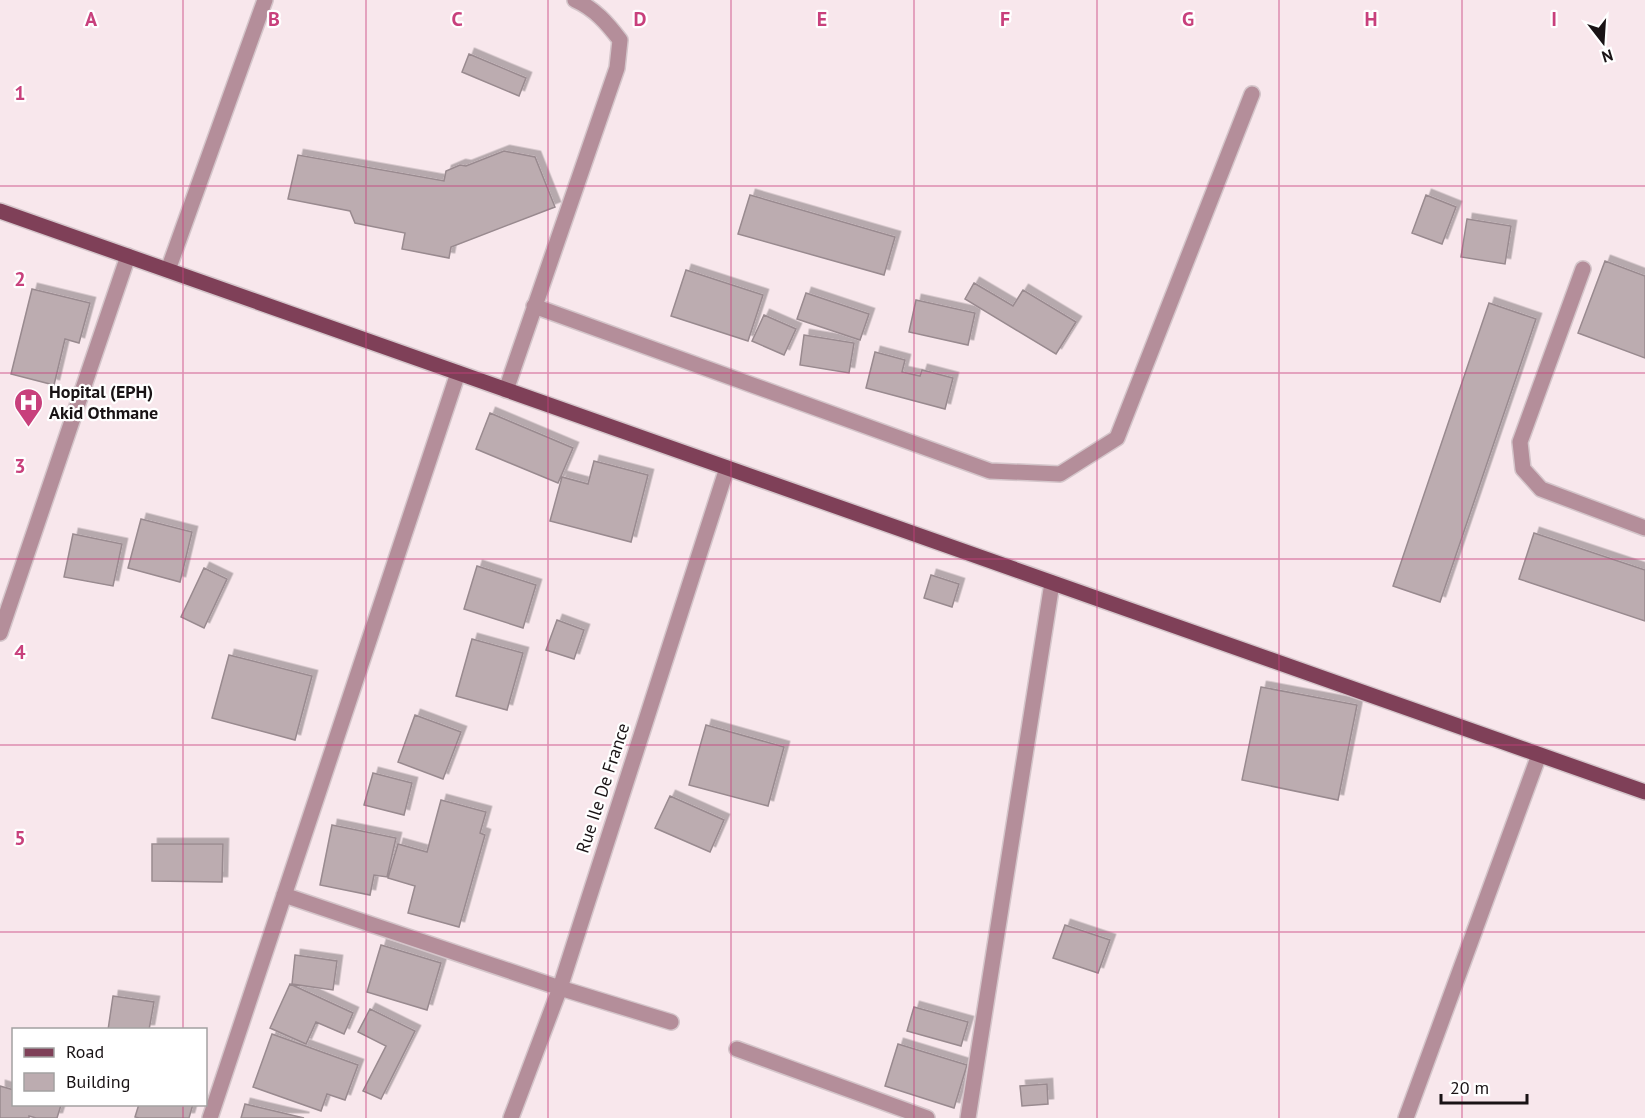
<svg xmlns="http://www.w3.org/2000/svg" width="1645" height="1118" font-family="'PT Sans',sans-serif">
<defs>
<filter id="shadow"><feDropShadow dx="5.5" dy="-5.5" stdDeviation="0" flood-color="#0004"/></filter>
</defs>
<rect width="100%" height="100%" fill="#f8e7ec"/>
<path fill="#bcacb0" stroke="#998a8f" stroke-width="1.5" filter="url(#shadow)" d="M469 54 526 78 519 96 462 72Z
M504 151 535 157 555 207 451 247 449 258 402 249 405 233 355 223 350 211 288 199 298 155 444 181 446 171 460 165 466 166Z
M750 195 895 237 884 275 738 234Z
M1426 195 1456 207 1442 244 1412 233Z
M1467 219 1511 226 1505 264 1461 257Z
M1605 261 1645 276V358L1578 333Z
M686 270 763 295 748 341 671 316Z
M974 283 1013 306 1023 290 1076 322 1056 354 965 299Z
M32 289 90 303 79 343 65 339 54 385 11 374Z
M806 293 869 314 860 340 797 319Z
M916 300 975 313 968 345 909 332Z
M1489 303 1536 319 1440 602 1393 586Z
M764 315 796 329 784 355 752 341Z
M804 335 854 343 849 373 800 365Z
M875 352 905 360 902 372 920 376 922 370 953 378 945 409 866 388Z
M490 413 573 448 558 483 476 449Z
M594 461 648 475 631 542 550 521 562 477 588 484Z
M141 519 192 532 180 582 128 568Z
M1534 533 1645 570V621L1519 579Z
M73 534 122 544 113 586 64 577Z
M477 566 536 585 523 628 464 609Z
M204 568 227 579 204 628 181 617Z
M931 575 959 584 952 607 924 598Z
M557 620 584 630 574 659 546 650Z
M472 639 523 653 507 710 456 696Z
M229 655 312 676 295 740 212 718Z
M1261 687 1357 705 1338 800 1242 780Z
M415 715 461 732 443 779 398 762Z
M706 725 784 747 768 806 689 785Z
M373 773 412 783 404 815 364 805Z
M670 796 724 820 710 852 655 828Z
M441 800 486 812 480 833 485 835 459 927 408 913 415 886 388 878 398 844 427 852Z
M332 825 396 838 387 877 374 875 370 895 320 885Z
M152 844H223L222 882 152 881Z
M1065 925 1110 940 1098 973 1053 958Z
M381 945 441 963 427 1010 367 992Z
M295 955 337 961 333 990 292 984Z
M290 984 353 1013 344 1034 316 1022 306 1044 270 1028Z
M113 996 154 1002 149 1030H108Z
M914 1007 968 1022 961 1046 907 1031Z
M370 1009 415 1031 381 1099 363 1091 386 1046 358 1032Z
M272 1034 358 1065 345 1100 327 1094 321 1111 253 1087Z
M898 1044 967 1065 954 1108 885 1086Z
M1047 1084 1048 1104 1022 1106 1020 1086Z
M0 1086 14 1090V1104L61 1105 57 1118H36L29 1116V1118H0Z
M139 1104H193L189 1118H139L135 1117Z
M245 1104 304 1118H241Z"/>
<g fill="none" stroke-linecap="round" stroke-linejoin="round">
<defs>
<path id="minor" d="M1583 269 1520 442 1523 469 1541 489 1645 528
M168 270 265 0
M534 306 990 471 1060 474 1117 438 1252 94
M506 390 617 68 620 40C607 23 595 9 575 0
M0 633 128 256
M284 895 560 988 671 1022
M737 1049 927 1118
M210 1118 458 373
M511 1118 560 988 727 468
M968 1118 1052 583
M1406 1118 1539 755"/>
<path id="major" d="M0 211 1645 792"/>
</defs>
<use href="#minor" stroke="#d4c5ca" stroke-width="18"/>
<use href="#major" stroke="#d4c5ca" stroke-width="18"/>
<use href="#minor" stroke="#b48e9a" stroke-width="15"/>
<use href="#major" stroke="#7f4058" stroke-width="15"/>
</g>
<path fill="none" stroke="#c8407c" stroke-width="1.5" stroke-opacity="0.55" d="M183 0V1030M366 0V1118M548 0V1118M731 0V1118M914 0V1118M1097 0V1118M1279 0V1118M1462 0V1118M0 186H1645M0 373H1645M0 559H1645M0 745H1645M0 932H1645M183 1104V1118"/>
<defs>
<symbol id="hospital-pin" viewBox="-11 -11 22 30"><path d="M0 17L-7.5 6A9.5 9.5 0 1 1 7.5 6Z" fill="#c8407c" stroke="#fff"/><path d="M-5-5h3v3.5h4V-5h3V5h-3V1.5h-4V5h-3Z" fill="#fff"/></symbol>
</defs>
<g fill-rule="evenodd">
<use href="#hospital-pin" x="12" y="386" width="33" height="45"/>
</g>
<g text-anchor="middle" stroke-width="4.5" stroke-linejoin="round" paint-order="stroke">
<g font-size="18" font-weight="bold" fill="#191315" stroke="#fff" text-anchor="start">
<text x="49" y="398">Hopital (EPH)<tspan x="49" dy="21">Akid Othmane</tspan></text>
</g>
<g font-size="18" fill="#191315" stroke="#fff">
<text transform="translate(603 788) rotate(-72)" y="6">Rue Ile De France</text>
</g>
</g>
<g font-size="20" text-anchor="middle" font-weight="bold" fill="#c8407c" stroke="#fff" stroke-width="4.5" stroke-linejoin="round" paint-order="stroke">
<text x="91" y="26">A</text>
<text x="274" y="26">B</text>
<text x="457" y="26">C</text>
<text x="640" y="26">D</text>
<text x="822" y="26">E</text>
<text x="1005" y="26">F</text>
<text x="1188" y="26">G</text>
<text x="1371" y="26">H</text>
<text x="1554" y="26">I</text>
<text x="20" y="100">1</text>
<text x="20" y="286">2</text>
<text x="20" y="473">3</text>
<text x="20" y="659">4</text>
<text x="20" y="845">5</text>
</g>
<rect x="12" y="1028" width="195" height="78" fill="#ffffff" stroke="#a3a1a1" stroke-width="1.5"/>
<rect x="24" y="1048" width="30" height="9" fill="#7f4058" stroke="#a3a1a1" stroke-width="1.5"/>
<text x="66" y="1058" font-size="18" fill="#191315">Road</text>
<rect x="24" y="1073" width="30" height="18" fill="#bcacb0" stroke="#a3a1a1" stroke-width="1.5"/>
<text x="66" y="1088" font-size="18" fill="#191315">Building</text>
<g transform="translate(1603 42) rotate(163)" stroke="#ffffff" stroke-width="4.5" paint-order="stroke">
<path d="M0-4.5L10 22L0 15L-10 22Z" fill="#191315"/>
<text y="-9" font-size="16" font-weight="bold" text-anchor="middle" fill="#191315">N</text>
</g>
<path d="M1441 1094v9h86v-9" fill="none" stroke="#191315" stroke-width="3"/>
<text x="1450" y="1094" font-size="18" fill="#191315" stroke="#ffffff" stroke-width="4.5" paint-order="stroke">20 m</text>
</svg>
